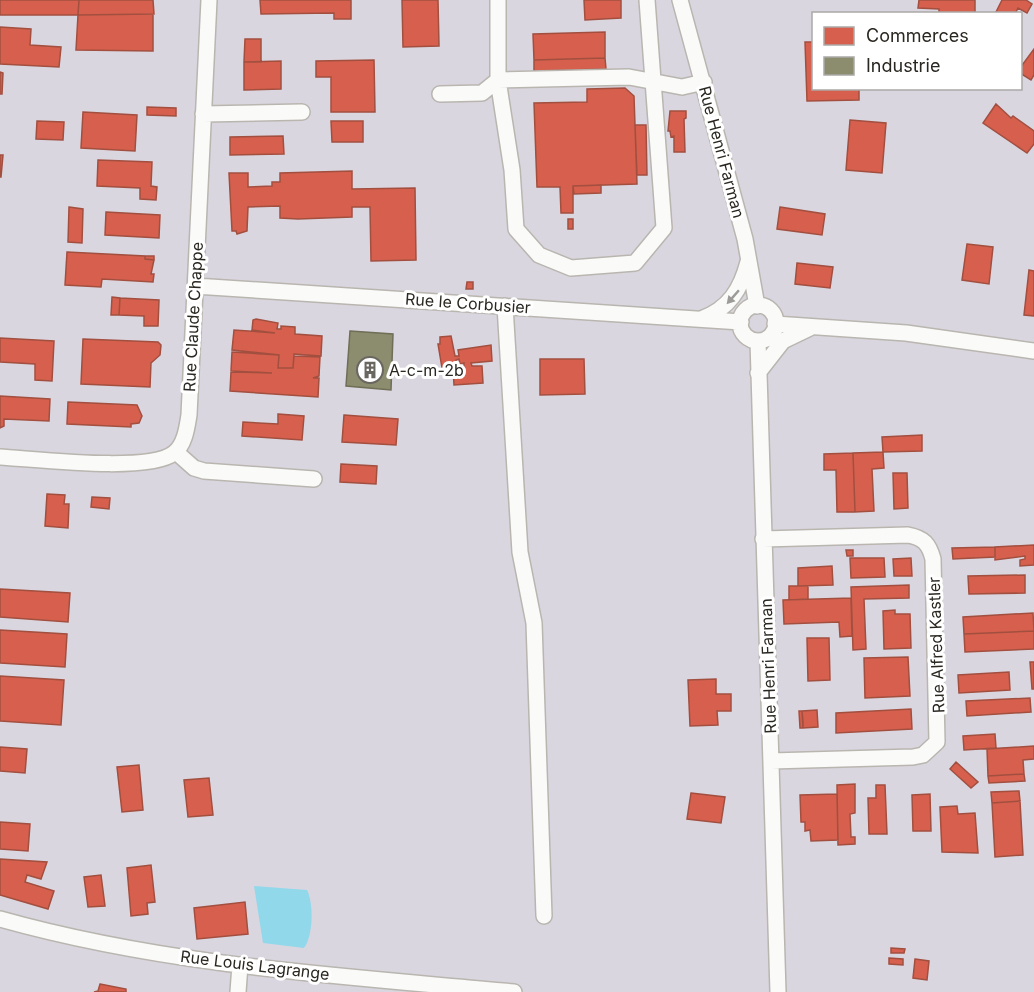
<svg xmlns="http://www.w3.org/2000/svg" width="1034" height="992" font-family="Inter,sans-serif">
<rect width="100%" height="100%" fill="#e1dcd5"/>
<path fill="#dad6df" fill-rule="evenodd" d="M0 0H1034V992H0ZM814 14H1020V88H814Z"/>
<path fill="#92d8eb" d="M254 886 307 890C314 904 313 936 304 948L263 943Z"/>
<path fill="#d6604d" stroke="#a24f40" stroke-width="1.5" d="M0 0H79L78 15H0Z
M79 0H153L154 14 78 15Z
M260 0H351V19H334V13L261 14Z
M402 0H438L439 46 403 47Z
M584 0H621V18L585 20Z
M919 0H975V14L939 13V9L918 8Z
M1002 0H1026L1032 4 1027 13 1018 8 1015 14H995Z
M153 14V51L76 50 78 15Z
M0 27 31 29 30 45 61 47 59 67 0 64Z
M605 32V58L534 60 533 34Z
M245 39H261V62H244Z
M805 42H814V88H859V100L807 101Z
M1034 49V75L1031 80 1020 73V68Z
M605 58 606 69 534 71V60Z
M374 60 375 112H331V77H316V61Z
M281 61V89L244 90V62Z
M0 72 3 73 2 94H0Z
M625 88 634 96 637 184 573 186V213H561L560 187H537L534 103 587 102V89Z
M996 104 1011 118 1013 116 1034 131V144L1027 153 983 123Z
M147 107 176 108V116L147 115Z
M670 111H686V118L684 119 685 152H674V136L671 137 670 131H668Z
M83 112 137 115 135 151 81 148Z
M850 120 886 123 882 173 846 170Z
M37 121 64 122 63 140 36 139Z
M331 121H363V142H332Z
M635 125H646L647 175H637Z
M283 136 284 154 230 155V137Z
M0 155H3L1 177H0Z
M98 160 152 162 151 186 157 187 156 200 140 199V188L97 186Z
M352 171V189L415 188 416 260 371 261 370 207H352V217L298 219 280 218V206L248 207 247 231 237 234 236 231H232L229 173H248V187L272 186V182H280V173Z
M601 185V193L574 194 573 186Z
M69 207 83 209 82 243 68 242Z
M780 207 825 214 822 235 777 229Z
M106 212 160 215 159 238 105 235Z
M568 219H573V229H568Z
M967 244 993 247 989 284 962 280Z
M67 252 145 256V259L154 260 151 274H154L153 282 102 279 101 287 65 285Z
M145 256H154V260L145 259Z
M797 263 833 267 830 288 795 284Z
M1029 270 1034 271V316L1024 315Z
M467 282H473V289H466Z
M112 297 120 298 119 315H111Z
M120 298 159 300 158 326H144V316L119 315Z
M256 319 278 323 277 329H281V326L295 327V334L322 336 321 356 294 354 293 368H278L279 355 232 350 234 330 275 333 252 330 253 320Z
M451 336 455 356H459L458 350 491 345 492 361 471 363 472 366H482L483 383 454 385 453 368 464 367V363L460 364 459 359 456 360V367L442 368 438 344H440V337Z
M0 338 54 341 52 381 35 380V364L0 362Z
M83 339 158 342 161 345 160 355 151 363 150 387 81 384Z
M232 352 279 355 278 368H293L294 356 320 357 319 376 313 378H319L318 397 230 391 231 372 272 373 231 371Z
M540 359H584L585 394 540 395Z
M0 396 50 399 49 421 4 419V426L0 428Z
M68 402 137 405 142 416 139 423 131 424V427L67 424Z
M278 414 304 416 302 440 242 436 243 422 278 424Z
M344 415 398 419 396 445 342 442Z
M922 435V451L883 452 882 437Z
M883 452 884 468 872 469 874 511 855 512 853 453Z
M853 453 855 512H837L836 470H824V454Z
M341 464 377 466 376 484 340 482Z
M893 473H907L908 508 894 509Z
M47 494 65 495 64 504H69L68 528 45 526Z
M92 497 110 498 109 509 91 507Z
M1034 545V565L1020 566V560L1025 559V556L995 560V547Z
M995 547V557L953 559 952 548Z
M846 550H853V556H847Z
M850 558H884L885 577 851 578Z
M911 558 912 576H894L893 559Z
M832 566 833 585 798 586V568Z
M1025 575V593L969 594 968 576Z
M909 585V598L864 599 866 649 853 650 851 587Z
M789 586H808V599L789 600Z
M0 589 70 593 68 622 0 617Z
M851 598 852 636 840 637 839 622 784 624 783 600Z
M895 610V614H910L911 648 884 649 883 611Z
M1033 613 1034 631 964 634 963 617Z
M0 630 67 634 65 667 0 663Z
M1034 631V649L965 652 964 634Z
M807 638H829L830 680 808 681Z
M908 657 910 696 865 698 864 658Z
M1030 662H1034V689H1032Z
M1009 672 1010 690 959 693 958 675Z
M0 676 64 680 61 725 0 721Z
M716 679V694H731V711H717L718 725 690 726 688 680Z
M1030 698 1031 712 967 716 966 701Z
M911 709 912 729 836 733V713Z
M817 710 818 727 803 728 802 711Z
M799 711H802L803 722V728H800Z
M995 734 996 748 964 750 963 736Z
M1034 746V759L1023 760 1024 774 988 776 987 749Z
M0 747 27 749 25 773 0 771Z
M956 762 978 782 971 788 950 769Z
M139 765 143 810 122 812 117 767Z
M1024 774 1025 781 989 783 988 776Z
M209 778 213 815 188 817 184 780Z
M855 784V813L850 814 851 837H855V844L838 845 837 785Z
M876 785H885L887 834H869L868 798H876Z
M1019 791 1020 801 992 803 991 792Z
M691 793 725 797 721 823 687 819Z
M837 794 838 840 811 841 810 830 805 831V822H801L800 795Z
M930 794 931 831H913L912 795Z
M1020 801 1023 855 995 857 992 803Z
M957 806 958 814 975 813 978 853 942 852 940 807Z
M0 822 30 824 28 851 0 849Z
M0 859 47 862 41 879 27 875 25 882 54 891 48 909 0 895Z
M151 865 155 902 147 903 148 914 131 916 127 868Z
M101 875 105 906 88 907 84 877Z
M245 902 248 934 197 939 194 908Z
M891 948 905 949 904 953H891Z
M889 958 903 959V965L889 964Z
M915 959 929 961 927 980 913 978Z
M100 984 126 989V992H94L98 991Z"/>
<path fill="#8c8c6e" stroke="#6f6e57" stroke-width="1.5" d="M350 331 393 334 391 390 346 386Z"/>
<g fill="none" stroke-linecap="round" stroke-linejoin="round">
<defs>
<path id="minor" d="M498 0V80L512 170 516 229 539 255 571 268 635 263 664 228 647 0
M680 0 745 239 757 306
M440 94 482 93 498 80 629 77 682 87 704 82
M203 114 302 112
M195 286 741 322
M740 323a18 18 0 1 1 36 0a18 18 0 1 1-36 0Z
M505 306 520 552 534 623 544 916
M701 319C729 309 741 289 748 262
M775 324 906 333 1034 351
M758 341 778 992
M758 373 783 341 810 328
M176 452 194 468 204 471 314 479
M0 457C36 459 149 473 174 453 185 445 187 427 189 415L209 0
M763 539 908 535C924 538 929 544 933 559L937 742 923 755 913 757 771 761
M0 919C167 966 342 976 514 992
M238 992 240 965"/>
</defs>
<use href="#minor" stroke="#b9b6b0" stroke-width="18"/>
<use href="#minor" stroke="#fafaf9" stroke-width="15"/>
</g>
<defs><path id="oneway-solid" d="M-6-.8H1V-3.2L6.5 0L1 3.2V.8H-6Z" transform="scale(1.5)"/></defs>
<use fill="#9c9b98" href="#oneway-solid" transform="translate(733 297) rotate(131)"/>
<defs>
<symbol id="building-ring" viewBox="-11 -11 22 22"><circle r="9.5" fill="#fff" stroke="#6a6660" stroke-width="1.5"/><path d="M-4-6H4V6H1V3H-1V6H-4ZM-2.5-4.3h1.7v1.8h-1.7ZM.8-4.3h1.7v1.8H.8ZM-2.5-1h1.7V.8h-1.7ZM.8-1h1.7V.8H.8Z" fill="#6a6660"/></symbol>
</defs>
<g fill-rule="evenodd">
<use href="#building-ring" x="355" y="355" width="30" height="30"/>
</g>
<g text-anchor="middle" stroke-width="6" stroke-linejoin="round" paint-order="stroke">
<g font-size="16" fill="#2a2721" stroke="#fff">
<text transform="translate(722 152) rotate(75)" y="6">Rue Henri Farman</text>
<text transform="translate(468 303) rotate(4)" y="6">Rue le Corbusier</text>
<text transform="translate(193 317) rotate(-87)" y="6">Rue Claude Chappe</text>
<text transform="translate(936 645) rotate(-92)" y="6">Rue Alfred Kastler</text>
<text transform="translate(768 666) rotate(-92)" y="6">Rue Henri Farman</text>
<text transform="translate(255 965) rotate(7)" y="6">Rue Louis Lagrange</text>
</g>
<g font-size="16" fill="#2a2721" stroke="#fff" text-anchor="start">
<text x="389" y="376">A-c-m-2b</text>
</g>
</g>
<rect x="812" y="12" width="210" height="78" fill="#ffffff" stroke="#aaa9a6" stroke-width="1.5"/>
<rect x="824" y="27" width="30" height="18" fill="#d6604d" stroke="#aaa9a6" stroke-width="1.5"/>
<text x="866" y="42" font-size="18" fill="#2a2721">Commerces</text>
<rect x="824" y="57" width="30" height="18" fill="#8c8c6e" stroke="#aaa9a6" stroke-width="1.5"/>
<text x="866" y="72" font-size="18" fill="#2a2721">Industrie</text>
</svg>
